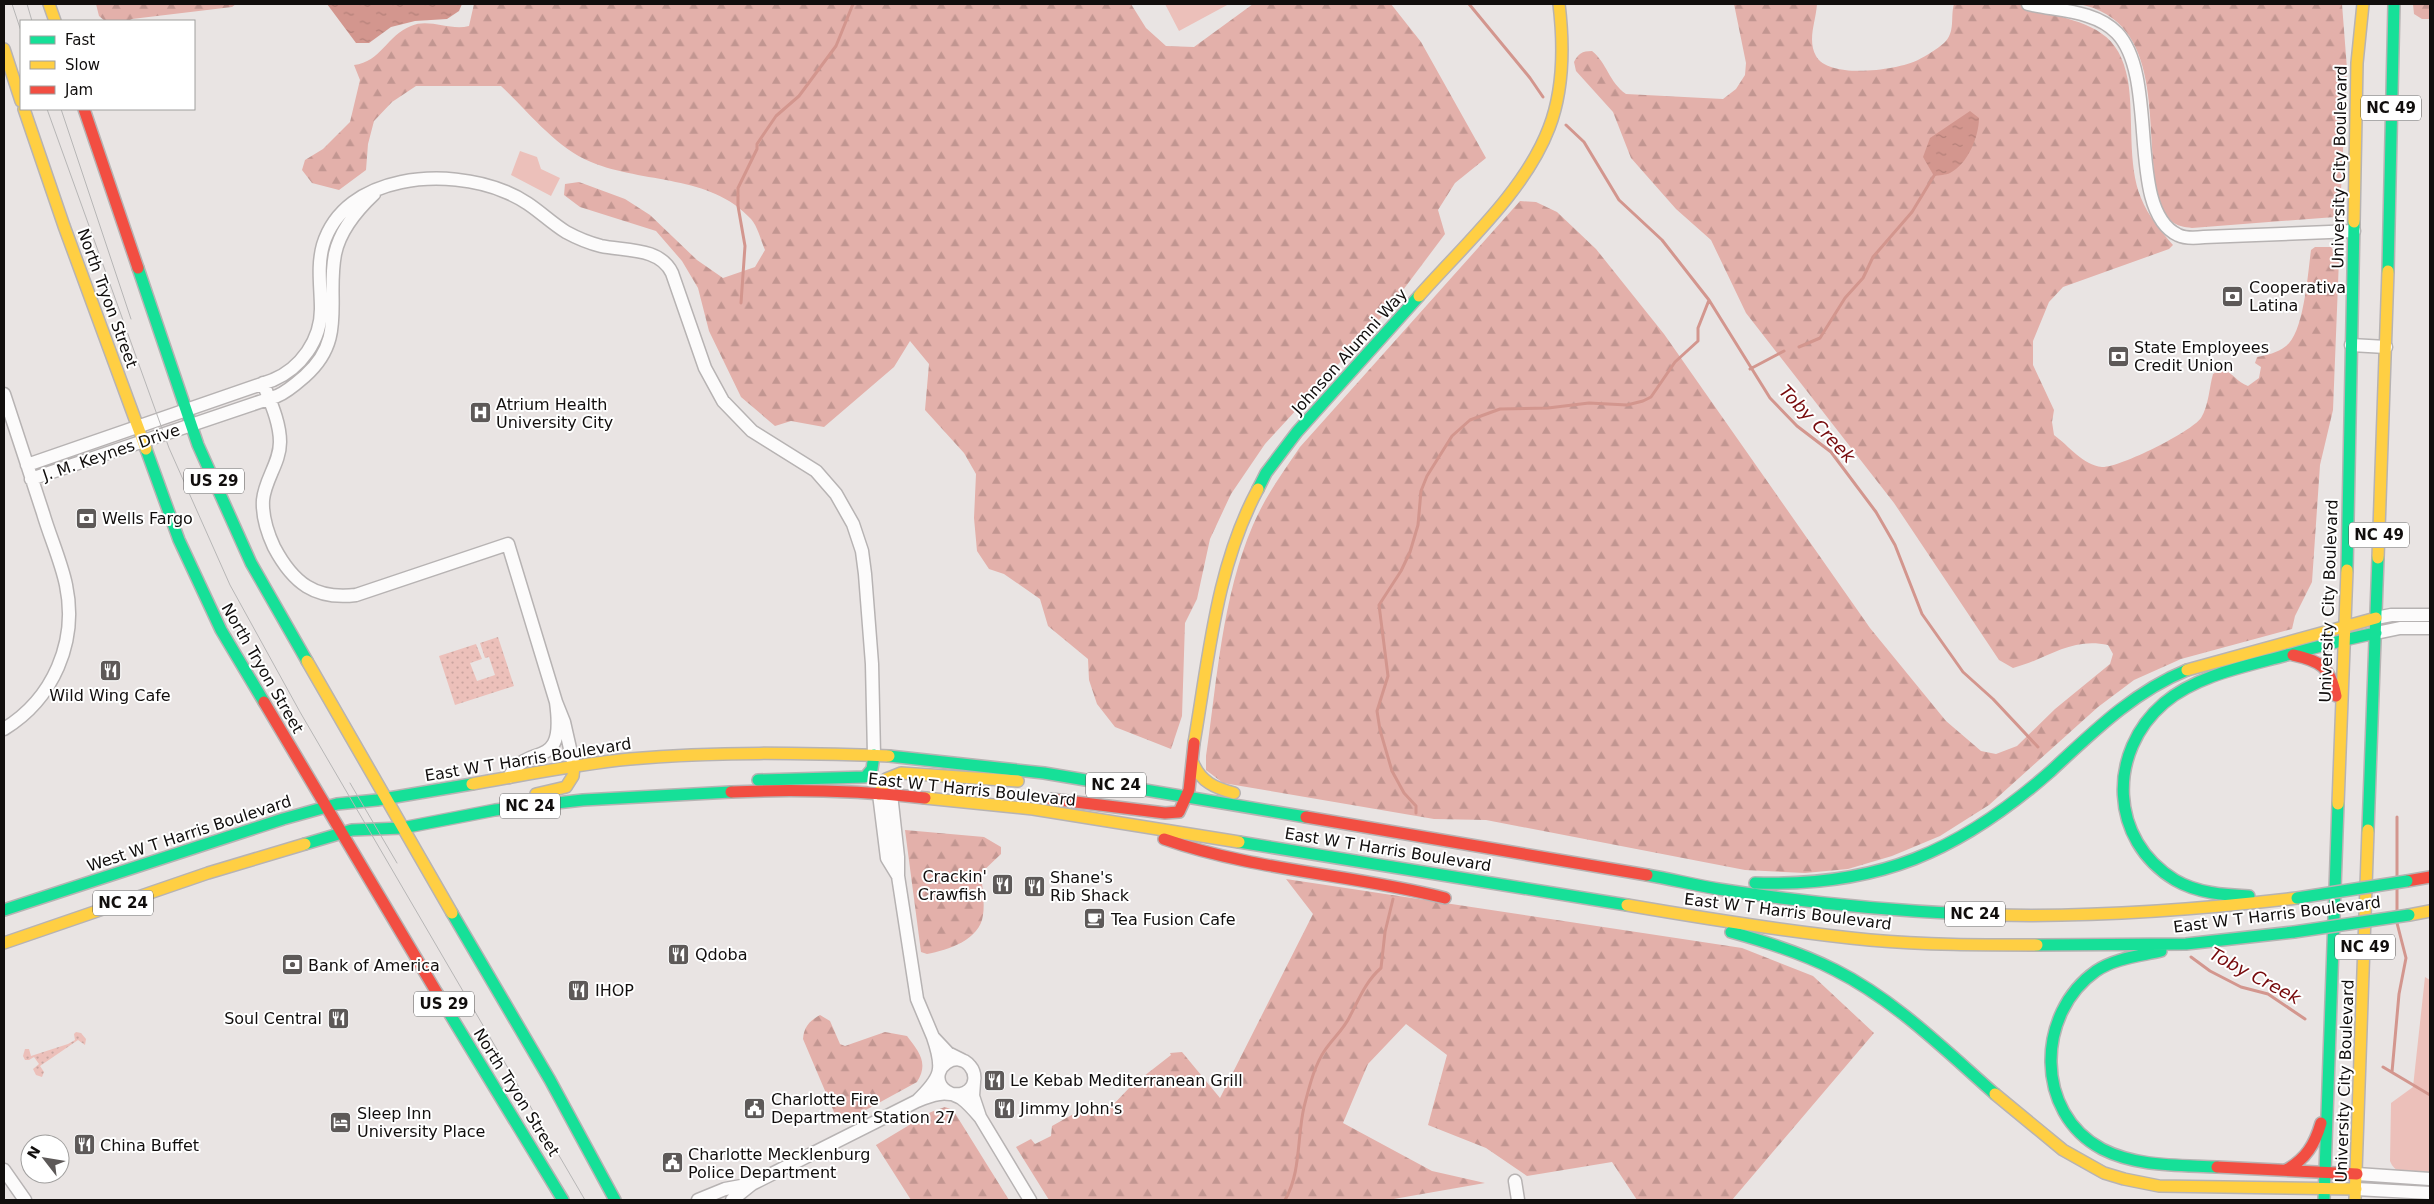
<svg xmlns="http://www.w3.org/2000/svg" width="2434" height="1204" font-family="'DejaVu Sans',sans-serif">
<defs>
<pattern id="grass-dots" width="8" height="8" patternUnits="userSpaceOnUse" patternTransform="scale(1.25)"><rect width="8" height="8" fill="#ecc0ba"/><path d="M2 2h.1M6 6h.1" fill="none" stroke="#c9a49f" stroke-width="1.8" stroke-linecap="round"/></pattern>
<pattern id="forest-firs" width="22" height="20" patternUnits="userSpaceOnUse" patternTransform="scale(1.25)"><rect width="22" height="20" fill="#e3b0aa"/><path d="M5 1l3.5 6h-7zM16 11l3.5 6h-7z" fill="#c29691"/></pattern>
<pattern id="water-ripples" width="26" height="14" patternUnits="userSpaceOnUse" patternTransform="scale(1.25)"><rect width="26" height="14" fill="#d3968e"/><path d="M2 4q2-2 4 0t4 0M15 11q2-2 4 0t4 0" fill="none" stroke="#b48079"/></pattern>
</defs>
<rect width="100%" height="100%" fill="#e9e4e3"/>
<path fill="url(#grass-dots)" d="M498 637 514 686 455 705 439 656 476 644 482 659 470 663 477 681 495 675 489 657 485 658 480 643Z
M76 1032 81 1033 86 1039 85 1045 78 1040 40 1066 44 1072 42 1077 36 1075 33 1069 39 1064 34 1057 29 1060H25L23 1056 25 1049H29L31 1056 68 1044 75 1040 74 1034Z"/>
<path fill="url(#forest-firs)" d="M96 4H236L232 7 132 19 128 21H105L99 16Z
M474 4H1131L1146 28 1166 46 1194 47 1253 4H1391L1421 42 1486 158 1455 183 1438 210 1445 234 1388 310 1265 444 1231 494 1210 539 1197 599 1185 623 1182 716 1171 749 1115 727 1097 704 1089 680 1088 659 1048 626 1040 599 1004 574 989 569 977 551 974 518 976 474 964 453 925 410 929 364 910 341 894 367 824 427 791 421 775 426 741 397 709 331 698 288 682 261 656 231 580 207 564 195 565 184 579 182 625 199 650 215 697 260 723 278 755 267 765 250C761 241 758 227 751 219 710 174 644 184 591 162 555 147 529 112 501 86H416L392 102 374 121 368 144 366 170 339 190 312 183 302 170 305 160 323 149 350 122 360 80 354 65C381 62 387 35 411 26 429 18 450 31 469 26Z
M1734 4H1817C1816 21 1807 40 1816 56 1829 80 1898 70 1918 60 1926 56 1937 49 1944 43 1956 32 1950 17 1954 4 1974 4 1999 0 2019 4 2030 6 2041 11 2051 14 2092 25 2120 33 2128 81 2134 117 2127 164 2141 198 2148 216 2161 231 2173 245L2169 249 2063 287 2049 302 2033 341V365L2054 410 2052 422 2054 435C2069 446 2083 465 2102 467 2119 468 2191 432 2201 418 2209 405 2209 388 2213 374L2222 369C2233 373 2237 382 2248 386L2259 378 2261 367 2255 363 2257 357C2267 355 2277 353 2286 346 2304 333 2308 272 2311 250L2315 247H2331L2339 259 2333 410 2320 465 2312 582 2295 616 2292 629 2181 659 2134 680 2098 707 1989 805 1940 836 1892 856 1848 869 1805 873 1745 870 1486 820 1434 819 1223 783 1206 770V756C1217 680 1222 597 1253 525 1265 497 1283 472 1300 447L1520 201 1536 202 1557 212 1596 249 1664 334 1870 628 1946 721 1981 751 1996 754 2017 746 2055 709 2110 664 2113 654 2108 645C2070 637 2048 659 2013 668L1999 660 1894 503 1746 313 1711 240 1676 209 1631 158 1613 112 1576 71 1574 62C1578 54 1582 51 1592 51 1607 63 1609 82 1626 94L1723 99 1736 89 1745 75 1746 63Z
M2079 4H2342L2347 69 2340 211 2335 217 2192 228C2184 227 2177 226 2171 221 2161 215 2159 202 2157 191 2144 126 2166 22 2079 4Z
M2413 4H2430V19H2422L2414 14Z
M905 830 984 837 1001 847V854L981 873C982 886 985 902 983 915 980 940 948 950 927 954L921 952Z
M1286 879 1742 948 1813 976 1874 1033 1732 1200H1637L1612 1162 1527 1176 1486 1148 1428 1125 1447 1055 1406 1024 1368 1064 1343 1123 1432 1171 1485 1183 1388 1200H1049L1016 1147 1031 1139 1035 1144 1051 1136 1052 1126 1077 1112 1100 1113 1112 1106 1130 1087 1171 1055 1170 1053 1182 1052 1220 1098 1313 914Z
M820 1015 830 1021 840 1044 845 1046 885 1032 907 1036C919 1052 929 1063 917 1082L853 1117C845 1119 840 1118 834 1112L803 1039C804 1027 809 1021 820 1015Z
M945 1107 953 1110 1009 1200H911L876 1145 931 1112Z"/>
<path fill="#ecc0ba" d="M1165 4H1229L1179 31Z
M520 151 537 157 541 169 560 178 551 196 511 175Z
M2425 977 2430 980V1174C2415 1174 2396 1177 2390 1161L2391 1103 2413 1087Z"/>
<path fill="url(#water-ripples)" d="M327 4H462L459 11 447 19 415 21 391 27 369 43H356Z
M1970 111 1979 118C1979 136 1968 164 1950 173 1946 175 1939 175 1934 176L1923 157 1930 138Z"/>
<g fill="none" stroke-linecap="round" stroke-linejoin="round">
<path stroke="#d3968e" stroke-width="3" d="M1469 4 1530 78 1543 97
M1566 125 1584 142 1619 200 1662 240 1709 300 1770 398 1797 426 1831 452 1876 512 1895 545 1922 614 1963 672 1993 699 2038 747
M741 303 745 246 738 206V188L757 149V144L776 116 799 96 836 46 853 4
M1799 347 1820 338 1845 298 1863 278 1873 257 1912 212 1935 174
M1750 369 1784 351
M1416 813V806L1404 793 1392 771 1380 730 1377 711 1388 676 1379 605 1401 571 1410 552 1418 525 1421 491 1427 476 1452 436 1470 420 1500 409 1548 408 1589 403 1627 405 1643 401 1651 397 1675 362 1698 341V328L1709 300
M2397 817V876
M2397 888V911
M2191 957 2210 971 2241 987 2268 994 2305 1019
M2383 1067 2430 1095
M2392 1072 2399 994 2406 958 2397 923
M1285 1200C1301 1173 1297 1137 1304 1107 1309 1088 1314 1066 1325 1050 1333 1038 1344 1029 1350 1016 1359 999 1366 981 1381 968L1385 932 1393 899"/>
<defs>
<path id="street" d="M2028 4C2057 11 2095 10 2117 33 2160 78 2125 210 2178 235 2186 239 2196 238 2204 237L2354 231
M2351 345 2386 347
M263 383C270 401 280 422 280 442 280 463 265 479 263 500 262 517 267 532 274 547 293 583 315 600 356 595L508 544 556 702
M4 394C17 434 30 473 43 513 50 537 61 561 66 585 78 642 53 699 4 729
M27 465 273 380C301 368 321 340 321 309 321 288 317 266 323 245 345 173 448 167 506 192 533 203 544 218 566 232 577 238 589 243 601 246 624 251 660 247 672 273L705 368 723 401 752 431 816 471 836 494 853 524 862 551 865 574 872 664 874 755
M31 479 277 396C287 392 297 383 305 376 347 339 326 301 335 254 340 230 357 210 374 194
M2376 618 2391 615H2430
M2376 633 2400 628H2430
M509 777C529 740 566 774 556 702L564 722 574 766
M879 794 887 858 898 876V857L891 794
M898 876 917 999 933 1037
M962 1060 948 1053 933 1037C944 1069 942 1077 917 1101 924 1098 932 1095 939 1094 950 1092 960 1098 969 1090 976 1084 976 1073 970 1066 957 1049 930 1068 941 1086 946 1094 954 1094 961 1098 968 1103 974 1110 980 1117L973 1096 974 1082
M980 1117 1030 1200
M4 1170 25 1200
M2357 1174 2430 1179
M1515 1181 1518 1200
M752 1184 917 1101
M2356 1189 2430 1193
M698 1200 725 1189 752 1184 732 1200"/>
<path id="fast" d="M138 268 198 445 251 563 307 661
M2388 271 2394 4
M146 449 179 540 221 630 264 702
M1258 489 1266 473 1297 432 1419 296
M2347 570 2354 222
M889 756 1044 773 1306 817
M758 780 865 777 872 769 874 755
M2368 830 2378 558
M1239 842 1627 905
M305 844 352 830 402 828 495 810 583 800 731 792
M1647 875C1671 879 1694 885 1718 889 1800 902 1882 910 1965 914
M1755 883C1878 887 1959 852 2051 771 2093 732 2133 692 2187 670
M2249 896C2224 895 2197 893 2175 880 2109 840 2107 752 2164 703 2197 675 2247 666 2287 655 2317 647 2346 639 2376 633
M4 910 283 819 337 804 377 800 472 784
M452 913 550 1080 615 1200
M1731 932C1767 942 1802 953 1835 970 1895 1000 1945 1050 1995 1094
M2037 945 2186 944 2294 932
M2161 951C2140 956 2115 958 2096 971 2036 1013 2034 1113 2102 1149 2137 1167 2178 1165 2217 1167
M437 993 563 1200
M2324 1200 2338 804"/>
<path id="slow" d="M49 4 55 21
M4 49 21 101
M24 109 64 226 146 449
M2354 222 2357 63 2363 4
M1419 296C1463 246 1525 191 1549 128 1564 89 1564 45 1559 4
M2378 558 2388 271
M307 661 452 913
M2187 670 2376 618
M1194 743C1209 657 1216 567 1258 489
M1193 763C1201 782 1215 788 1234 793
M472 784C524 775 577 764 630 759 716 751 803 753 889 756
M536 794 566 787 573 776 574 766
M879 794 886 779 901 773 1018 781
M925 798 1033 809 1239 842
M2338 804 2347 570
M1627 905C1708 919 1789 932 1870 940 1926 945 1981 945 2037 945
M1965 914C2076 919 2187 911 2297 898
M2409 915 2430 911
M4 943 208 873 305 844
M1995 1094 2063 1150 2104 1173 2124 1179 2159 1186 2356 1189
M2355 1200 2368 830"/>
<path id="jam" d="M84 109 138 268
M2293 655C2321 661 2330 667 2336 696
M264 702 437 993
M731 792C795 789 861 791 925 798
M1051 799 1165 813 1179 812 1189 790 1194 743
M1306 817 1647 875
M1164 839C1255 871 1352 874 1445 898
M2407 881 2430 877
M2217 1167 2357 1174
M2286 1170C2306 1159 2315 1144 2321 1123"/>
</defs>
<use href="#street" stroke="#b7b3b3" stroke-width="15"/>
<use href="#fast" stroke="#b7b3b3" stroke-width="14"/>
<use href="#slow" stroke="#b7b3b3" stroke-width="14"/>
<use href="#jam" stroke="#b7b3b3" stroke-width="14"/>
<use href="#street" stroke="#fcfbfb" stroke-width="12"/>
<use href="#fast" stroke="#16e098" stroke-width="11"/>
<use href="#slow" stroke="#ffcf43" stroke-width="11"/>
<use href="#jam" stroke="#f24e42" stroke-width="11"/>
<path stroke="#b7b6b6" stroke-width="1" d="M12 4 21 31
M27 4 32 21
M47 109 169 448 230 585 300 712 585 1200
M61 109 131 319
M350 783 397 863"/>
<defs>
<path id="fast-bridge" d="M2297 898 2407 881
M2294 932 2409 915"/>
</defs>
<use href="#fast-bridge" stroke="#b7b3b3" stroke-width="14" stroke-linecap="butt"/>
<use href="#fast-bridge" stroke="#16e098" stroke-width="11"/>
</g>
<defs>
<symbol id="bank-square" viewBox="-11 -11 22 22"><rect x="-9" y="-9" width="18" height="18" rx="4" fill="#5d5958" stroke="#fff"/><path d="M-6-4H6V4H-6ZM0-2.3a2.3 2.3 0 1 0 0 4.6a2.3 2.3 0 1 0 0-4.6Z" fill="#fff"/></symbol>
<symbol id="hospital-square" viewBox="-11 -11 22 22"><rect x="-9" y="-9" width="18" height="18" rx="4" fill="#5d5958" stroke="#fff"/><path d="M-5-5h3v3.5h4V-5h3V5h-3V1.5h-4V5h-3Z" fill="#fff"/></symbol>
<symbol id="restaurant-square" viewBox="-11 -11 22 22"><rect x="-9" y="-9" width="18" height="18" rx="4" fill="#5d5958" stroke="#fff"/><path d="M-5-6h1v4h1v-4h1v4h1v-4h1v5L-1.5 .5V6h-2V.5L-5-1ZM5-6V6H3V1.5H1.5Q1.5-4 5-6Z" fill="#fff"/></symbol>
<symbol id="cafe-square" viewBox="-11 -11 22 22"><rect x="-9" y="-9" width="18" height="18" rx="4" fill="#5d5958" stroke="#fff"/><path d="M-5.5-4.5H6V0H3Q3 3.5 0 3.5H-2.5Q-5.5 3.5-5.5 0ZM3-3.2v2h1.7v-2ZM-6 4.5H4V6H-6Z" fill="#fff"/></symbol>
<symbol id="civic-square" viewBox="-11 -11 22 22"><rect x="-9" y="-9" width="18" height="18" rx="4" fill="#5d5958" stroke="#fff"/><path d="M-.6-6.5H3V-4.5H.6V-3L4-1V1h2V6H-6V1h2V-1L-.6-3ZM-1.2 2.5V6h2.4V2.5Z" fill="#fff"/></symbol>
<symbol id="hotel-square" viewBox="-11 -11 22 22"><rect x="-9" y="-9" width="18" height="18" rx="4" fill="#5d5958" stroke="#fff"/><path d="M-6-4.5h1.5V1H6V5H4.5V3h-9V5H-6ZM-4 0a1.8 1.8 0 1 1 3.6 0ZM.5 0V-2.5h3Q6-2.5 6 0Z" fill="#fff"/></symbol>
</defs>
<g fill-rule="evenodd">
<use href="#bank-square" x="2220" y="284" width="25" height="25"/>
<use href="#bank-square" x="2106" y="344" width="25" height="25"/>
<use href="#hospital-square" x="468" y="400" width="25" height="25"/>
<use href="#bank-square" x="74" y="506" width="25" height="25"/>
<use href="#restaurant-square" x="98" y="658" width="25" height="25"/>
<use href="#restaurant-square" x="990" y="872" width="25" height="25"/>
<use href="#restaurant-square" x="1022" y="874" width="25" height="25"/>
<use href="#cafe-square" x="1082" y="906" width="25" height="25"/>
<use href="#restaurant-square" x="666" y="942" width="25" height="25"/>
<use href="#bank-square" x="280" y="952" width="25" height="25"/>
<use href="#restaurant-square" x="566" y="978" width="25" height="25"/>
<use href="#restaurant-square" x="326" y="1006" width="25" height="25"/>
<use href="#restaurant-square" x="982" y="1068" width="25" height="25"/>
<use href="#civic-square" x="742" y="1096" width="25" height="25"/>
<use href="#restaurant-square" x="992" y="1096" width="25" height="25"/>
<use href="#hotel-square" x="328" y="1110" width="25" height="25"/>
<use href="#restaurant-square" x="72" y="1132" width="25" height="25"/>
<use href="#civic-square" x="660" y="1150" width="25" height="25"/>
</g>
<g text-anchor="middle" stroke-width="4" stroke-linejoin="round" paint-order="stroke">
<g fill="#fff" stroke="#585656" stroke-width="1">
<rect x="2361" y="95.5" width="60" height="25" rx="4"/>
<rect x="184" y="468.5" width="60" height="25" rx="4"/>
<rect x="2349" y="522.5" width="60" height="25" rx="4"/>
<rect x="1086" y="772.5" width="60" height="25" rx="4"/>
<rect x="500" y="793.5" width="60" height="25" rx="4"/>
<rect x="93" y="890.5" width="60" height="25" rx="4"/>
<rect x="1945" y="901.5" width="60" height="25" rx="4"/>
<rect x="2335" y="934.5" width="60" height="25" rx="4"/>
<rect x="414" y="991.5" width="60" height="25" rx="4"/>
</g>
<g font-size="15" font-weight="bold" fill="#110e0d">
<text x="2391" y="113">NC 49</text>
<text x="214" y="486">US 29</text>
<text x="2379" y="540">NC 49</text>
<text x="1116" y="790">NC 24</text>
<text x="530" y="811">NC 24</text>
<text x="123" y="908">NC 24</text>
<text x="1975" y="919">NC 24</text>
<text x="2365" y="952">NC 49</text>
<text x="444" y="1009">US 29</text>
</g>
<g font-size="16" fill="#110e0d" stroke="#fff">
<text transform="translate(2339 167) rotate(-89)" y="6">University City Boulevard</text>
<text transform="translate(108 298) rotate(70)" y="6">North Tryon Street</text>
<text transform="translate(1349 351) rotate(-48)" y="6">Johnson Alumni Way</text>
<text transform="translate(111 452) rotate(-19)" y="6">J. M. Keynes Drive</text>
<text transform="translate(2328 601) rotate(-88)" y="6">University City Boulevard</text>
<text transform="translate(263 668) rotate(60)" y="6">North Tryon Street</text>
<text transform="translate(528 759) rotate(-9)" y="6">East W T Harris Boulevard</text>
<text transform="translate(972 789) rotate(6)" y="6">East W T Harris Boulevard</text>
<text transform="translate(189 833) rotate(-18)" y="6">West W T Harris Boulevard</text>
<text transform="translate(1388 849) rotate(9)" y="6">East W T Harris Boulevard</text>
<text transform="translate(1788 911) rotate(7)" y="6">East W T Harris Boulevard</text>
<text transform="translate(2277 914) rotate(-7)" y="6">East W T Harris Boulevard</text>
<text transform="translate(2344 1081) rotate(-88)" y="6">University City Boulevard</text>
<text transform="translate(517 1092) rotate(58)" y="6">North Tryon Street</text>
</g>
<g font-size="16" fill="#110e0d" stroke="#fff" text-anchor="start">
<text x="2249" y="293">Cooperativa<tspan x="2249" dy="18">Latina</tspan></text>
<text x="2134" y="353">State Employees<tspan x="2134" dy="18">Credit Union</tspan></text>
<text x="496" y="410">Atrium Health<tspan x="496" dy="18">University City</tspan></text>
<text x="102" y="524">Wells Fargo</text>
<text x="110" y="701" text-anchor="middle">Wild Wing Cafe</text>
<text x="987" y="882" text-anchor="end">Crackin'<tspan x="987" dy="18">Crawfish</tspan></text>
<text x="1050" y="883">Shane's<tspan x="1050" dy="18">Rib Shack</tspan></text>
<text x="1111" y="925">Tea Fusion Cafe</text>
<text x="695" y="960">Qdoba</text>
<text x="308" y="971">Bank of America</text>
<text x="595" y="996">IHOP</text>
<text x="322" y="1024" text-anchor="end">Soul Central</text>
<text x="1010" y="1086">Le Kebab Mediterranean Grill</text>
<text x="771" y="1105">Charlotte Fire<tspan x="771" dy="18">Department Station 27</tspan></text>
<text x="1020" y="1114">Jimmy John's</text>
<text x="357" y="1119">Sleep Inn<tspan x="357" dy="18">University Place</tspan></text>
<text x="100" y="1151">China Buffet</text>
<text x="688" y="1160">Charlotte Mecklenburg<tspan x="688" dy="18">Police Department</tspan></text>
</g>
<g font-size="18" font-style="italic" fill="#770a0c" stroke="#fff">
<text transform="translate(1817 424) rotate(46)" y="6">Toby Creek</text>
<text transform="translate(2255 976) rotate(28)" y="6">Toby Creek</text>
</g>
</g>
<rect width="2434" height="1204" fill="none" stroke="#110e0d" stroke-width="10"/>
<rect x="20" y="20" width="175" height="90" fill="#ffffff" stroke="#a09f9e"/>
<rect x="30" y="36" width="25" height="8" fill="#16e098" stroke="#a09f9e"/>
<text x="65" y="45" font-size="15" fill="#110e0d">Fast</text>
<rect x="30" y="61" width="25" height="8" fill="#ffcf43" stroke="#a09f9e"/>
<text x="65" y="70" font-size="15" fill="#110e0d">Slow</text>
<rect x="30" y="86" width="25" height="8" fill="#f24e42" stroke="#a09f9e"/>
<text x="65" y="95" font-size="15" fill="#110e0d">Jam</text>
<g transform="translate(45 1159) rotate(301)"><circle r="24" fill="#ffffff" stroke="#a09f9e"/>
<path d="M0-4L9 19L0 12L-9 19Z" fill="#5d5958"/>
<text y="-8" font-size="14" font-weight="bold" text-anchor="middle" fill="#110e0d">N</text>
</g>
</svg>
